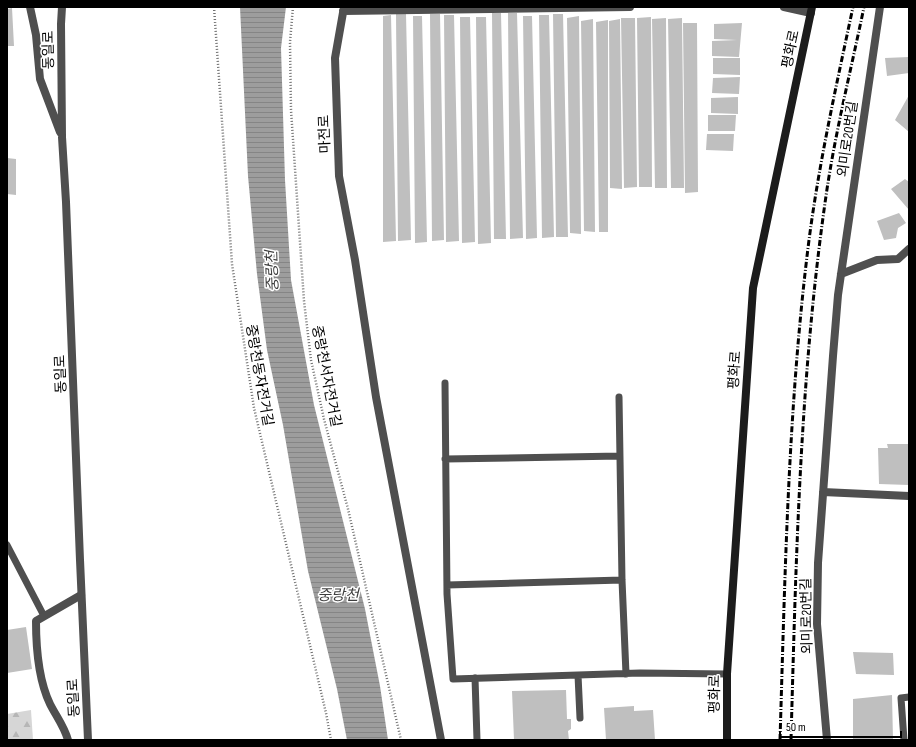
<svg xmlns="http://www.w3.org/2000/svg" width="916" height="747" font-family="'Sofia Sans Condensed','Noto Sans KR',sans-serif">
<defs>
<pattern id="forest-firs" width="22" height="20" patternUnits="userSpaceOnUse"><rect width="22" height="20" fill="#d6d6d6"/><path d="M5 1l3.5 6h-7zM16 11l3.5 6h-7z" fill="#b6b6b6"/></pattern>
<pattern id="water-rules" width="6" height="5" patternUnits="userSpaceOnUse"><rect width="6" height="5" fill="#9d9d9d"/><path d="M0 2.5h6" fill="none" stroke="#858585"/></pattern>
</defs>
<rect width="100%" height="100%" fill="#fff"/>
<path fill="url(#forest-firs)" d="M31 710 33 740H7V714Z"/>
<path fill="url(#water-rules)" d="M240 7H286L281 48 285 180 291 280 314 405 365 609 380 686 388 740H347L337 689 308 571 283 425 267 350 257 274 248 176Z"/>
<path fill="#bfbfbf" d="M12 8 14 46H7V9Z
M492 13H501L506 239H494Z
M508 13H517L523 238 510 239Z
M396 14H406L411 240 398 241Z
M430 14H440L444 240 432 241Z
M553 14H563L568 237H556Z
M391 15 396 241 383 242V16Z
M444 15H454L459 241 446 242Z
M539 15H549L554 237 542 238Z
M413 16H422L427 242 415 243Z
M523 16H532L537 238 526 239Z
M579 16 581 234 570 233 567 18Z
M460 17H470L475 242 462 243Z
M476 17H486L491 243 478 244Z
M651 17 652 187H639L637 18Z
M621 18H635L637 187 624 188Z
M666 18 667 188H655L652 19Z
M682 18 684 188H671L668 19Z
M593 19 595 232 584 231 581 21Z
M620 19 622 189 610 188 609 21Z
M608 20V232H599L596 22Z
M683 23H697L698 192 685 193Z
M742 23 739 57 712 56V41L737 40 714 39V24Z
M909 57V73L887 76 885 58Z
M713 58H740V75L713 74Z
M740 77 739 94 712 93 713 78Z
M909 95V132L895 120Z
M738 97V114L711 113V98Z
M708 115H736L735 131H708Z
M707 134H734L733 151 706 150Z
M7 158 16 159V195L7 194Z
M905 179 909 182V210L891 189Z
M899 213 906 223 898 228 896 238 884 240 877 221Z
M887 444H909V485L879 484 878 448H888Z
M26 627 32 669 7 673V630Z
M853 652 893 653 894 675 856 674Z
M566 690 567 719H571V729L568 731 569 740H514L512 691Z
M892 695 893 740H853V699Z
M634 706V711L653 710 655 740H606L604 708Z"/>
<g fill="none" stroke-linecap="round" stroke-linejoin="round">
<path stroke="#717171" stroke-width="2.5" stroke-dasharray="1 2" stroke-linecap="butt" d="M214 7 232 264 254 408 326 713 331 740
M293 7 290 42 291 110 304 301 311 360 324 419 348 509 401 740"/>
<path stroke="#4f4f4f" stroke-width="7" d="M445 383 447 594 453 679 640 673 727 674
M619 397 622 580 626 674
M445 459 620 456
M7 545 44 616
M447 585 622 580
M578 675 580 718
M475 678 477 740
M904 740 901 698 909 697"/>
<path stroke="#4f4f4f" stroke-width="8" d="M344 7 335 58 339 176 355 260 376 397 441 740
M784 7 811 13
M343 11 630 7
M841 274 877 260 898 259 909 249
M823 492 909 496
M68 740C64 726 56 716 50 704 38 679 36 648 36 621L81 595
M827 740 817 624 818 563 833 356 838 295 880 7"/>
<path stroke="#4f4f4f" stroke-width="8" d="M30 7 36 35 40 79 60 132
M62 7 61 24 62 137 66 202 80 560 88 740"/>
<path stroke="#1c1c1c" stroke-width="8" d="M727 740V674L753 288 812 7"/>
<path stroke="#000" stroke-width="3" stroke-dasharray="6 2 1 2" stroke-linecap="butt" d="M780 740C785 576 788 411 808 248 818 167 836 87 853 7
M791 740C796 558 800 376 826 196 835 133 851 70 864 7"/>
</g>
<g text-anchor="middle" stroke-width="3" stroke-linejoin="round" paint-order="stroke">
<g font-size="14" fill="#000" stroke="#fff">
<text transform="translate(790 49) rotate(-78)" y="5">평화로</text>
<text transform="translate(48 50) rotate(-91)" y="5">동일로</text>
<text transform="translate(324 134) rotate(-92)" y="5">마전로</text>
<text transform="translate(847 139) rotate(-82)" y="5">외미로20번길</text>
<text transform="translate(734 370) rotate(-86)" y="5">평화로</text>
<text transform="translate(60 374) rotate(-92)" y="5">동일로</text>
<text transform="translate(260 375) rotate(80)" y="5">중랑천동자전거길</text>
<text transform="translate(327 376) rotate(79)" y="5">중랑천서자전거길</text>
<text transform="translate(806 616) rotate(-91)" y="5">외미로20번길</text>
<text transform="translate(714 694) rotate(-89)" y="5">평화로</text>
<text transform="translate(73 698) rotate(-93)" y="5">동일로</text>
</g>
<g font-size="15" font-style="italic" fill="#3e3e3e" stroke="#fff">
<text transform="translate(272 271) rotate(-92)" y="5">중랑천</text>
<text x="338" y="600">중랑천</text>
</g>
</g>
<rect width="916" height="747" fill="none" stroke="#000000" stroke-width="16"/>
<path d="M780 731v6h121v-6" fill="none" stroke="#000000" stroke-width="2"/>
<text x="786" y="731" font-size="12" fill="#000000" stroke="#ffffff" stroke-width="3" paint-order="stroke">50 m</text>
</svg>
